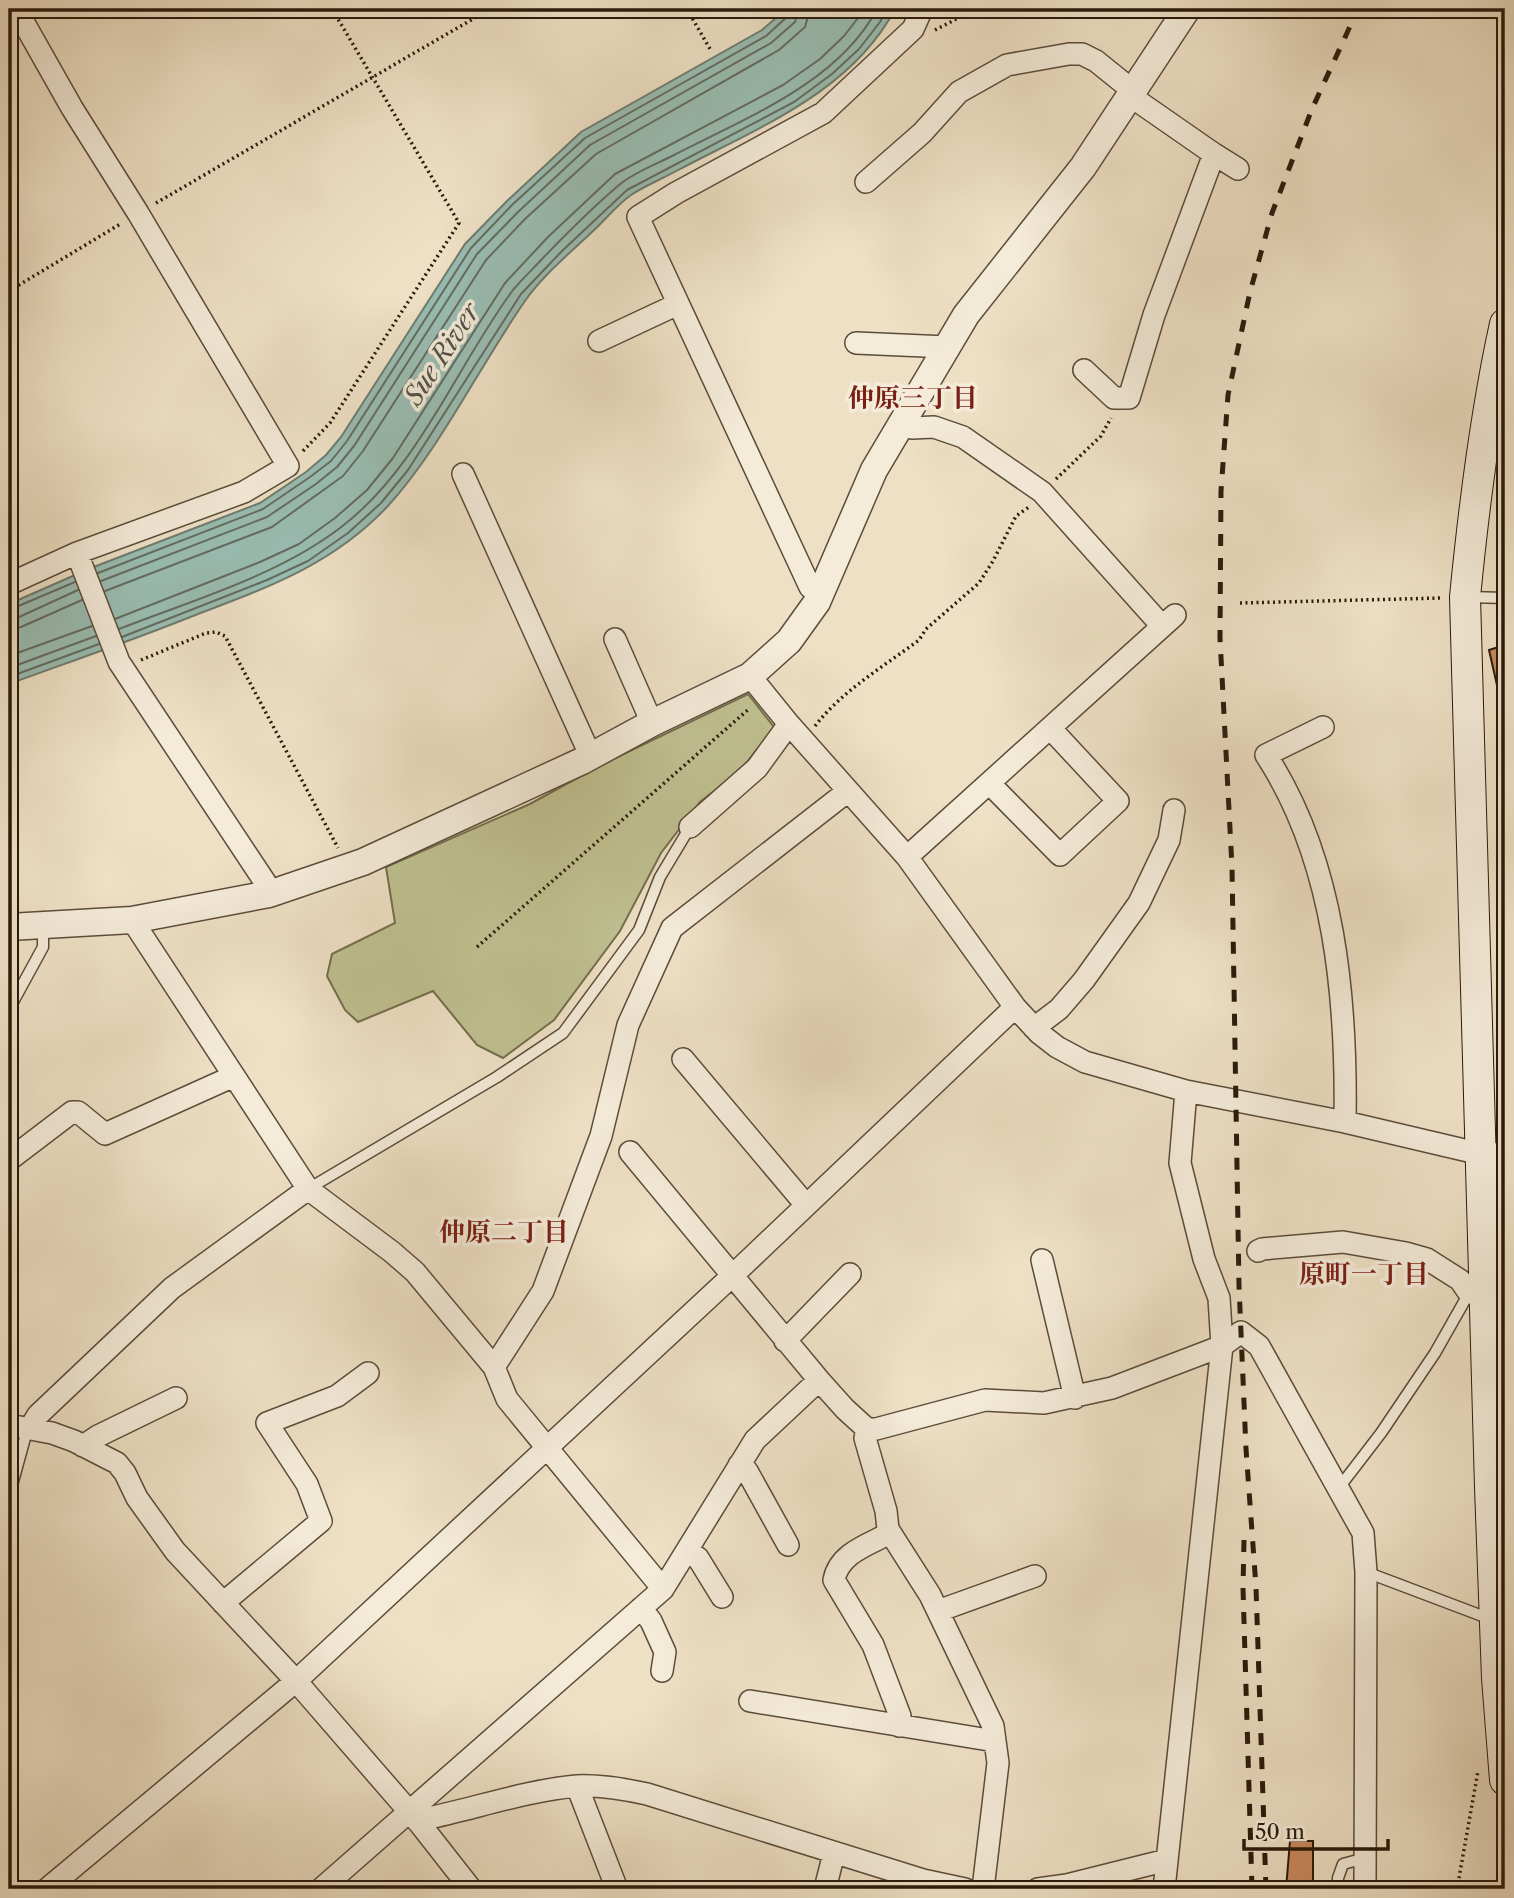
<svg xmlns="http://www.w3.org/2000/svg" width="1514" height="1898" font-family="'Libre Caslon Text','Noto Serif JP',serif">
<rect width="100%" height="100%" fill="#eee0c5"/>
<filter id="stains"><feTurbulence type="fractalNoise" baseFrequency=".00286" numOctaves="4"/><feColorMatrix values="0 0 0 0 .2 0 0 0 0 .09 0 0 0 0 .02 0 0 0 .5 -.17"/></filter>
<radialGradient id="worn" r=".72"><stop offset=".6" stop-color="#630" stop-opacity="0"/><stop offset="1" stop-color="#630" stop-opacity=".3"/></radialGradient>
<path fill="#bfc090" stroke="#746d4e" stroke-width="2" d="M748 694 774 727 741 770 700 802 661 853 620 931 554 1020 503 1058 477 1045 433 991 358 1022 345 1010 327 976 332 954 395 923 386 867 530 804 599 766Z"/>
<path fill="#99bdb3" stroke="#6d7c70" stroke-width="2" d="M786 9H895C852 91 760 127 682 168 666 177 646 185 631 195 617 205 605 220 593 231 570 253 543 275 525 301 479 367 440 449 387 507 333 564 269 587 198 614 136 639 72 661 9 684V604L91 568 260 503 306 472 326 455 341 437 465 244 507 201 581 132 762 30Z"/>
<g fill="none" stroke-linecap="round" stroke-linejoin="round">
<path stroke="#626c60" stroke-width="2" d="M98 573 263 509 310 477 331 461 347 441 471 248 512 205 585 138 766 36 788 16 790 9
M101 581 267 517 316 484 337 467 354 446 477 254 518 212 590 145 771 43 795 22 799 9
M105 591 272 527 343 476 363 451 486 260 525 219 596 154 779 50 805 27 810 9
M9 610 75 582
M9 619 17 618 78 590
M115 619 260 562 299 544 335 518 367 490 393 458 505 283 548 237 615 174 783 85 820 59 844 36 865 9
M9 629 21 627 82 600
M119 629C193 600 277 576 340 528 418 469 456 367 513 290 522 279 533 269 542 259 567 233 592 208 619 185 634 172 657 164 674 155 745 118 838 83 877 9
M122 637 267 580 308 561 348 533 381 503 408 470 521 294 562 251 627 190 794 102 832 74 859 49 880 22 887 9
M9 656 92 626
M9 668 96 636
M9 677 99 644"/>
</g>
<path fill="#c8885f" stroke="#2a1a0c" stroke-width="2" d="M1505 645V694H1499L1489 650Z
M1290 1841H1313V1889H1286Z"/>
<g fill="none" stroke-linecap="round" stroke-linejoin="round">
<defs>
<path id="service" d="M1468 597 1505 598
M13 1002 43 947V926
M308 1189 497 1077 563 1033 639 930 660 877 690 827
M1338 1489 1381 1433 1435 1353 1469 1293
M9 1496 25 1438 30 1428
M1366 1572 1493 1620
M1338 1889V1878L1343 1864 1354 1861 1365 1862"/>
<path id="minor" d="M1129 95 1214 154 1238 169
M866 182 922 133 959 92 1007 65 1069 54H1082L1096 61 1132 90
M599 341 678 304
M856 343 947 347
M1084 370 1114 398H1129L1154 315 1214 154
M902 423 912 428 934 427 963 437 1042 492 1162 626
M463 474 591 757
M77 553 119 662 265 882 269 894
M9 584 77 553 244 492 288 466 138 213 72 108 16 9
M820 595 810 587 638 217 676 193 823 113 913 29 922 9
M615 639 652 723
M750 676 789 724 907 857 1015 1007 1039 1033 1057 1047 1085 1062 1186 1091 1345 1122 1481 1154
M1323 727 1266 755C1335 861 1347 998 1345 1122
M989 783 1060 855 1118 801 1050 728
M690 827 757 768 789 724
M907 857 1175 615
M132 920 308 1189 392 1252 415 1272 494 1367 507 1399 663 1589
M1034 1028 1059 1009 1084 980 1139 903 1169 840 1174 810
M683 1059 806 1205
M630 1152 819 1380 845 1409 867 1429H876L985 1400 1044 1403 1112 1388 1222 1346 1241 1332 1259 1346 1363 1533 1366 1572 1365 1889
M9 1160 72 1112H78L105 1134 234 1076
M1258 1251 1262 1249 1343 1242 1406 1253 1427 1259 1460 1280 1469 1293 1486 1292
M1042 1260 1075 1398
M785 1341 850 1274
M494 1367 543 1291 601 1136 628 1025 672 928 848 791
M9 1425 52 1433 74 1441 117 1463 125 1473 137 1498 175 1551 296 1681 420 1824 471 1889
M30 1428 38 1415 172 1288 308 1189
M867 1429 865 1438 886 1511 888 1529 930 1595 993 1726 998 1763 983 1889
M83 1446 98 1436 176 1398
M739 1465 747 1471 788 1545
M890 1533C868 1545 839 1553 834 1580L873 1645 900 1716 899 1726
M687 1550 698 1558 722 1597
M223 1603 321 1521 307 1484 267 1423 337 1396 368 1373
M641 1608 651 1621 665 1652 662 1671
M938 1611 1035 1576
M750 1701 995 1741
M577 1786 617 1889
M420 1824 433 1817C479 1807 530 1790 577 1786 600 1785 624 1789 647 1794L923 1880 965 1889
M47 1889 296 1681 732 1276 1015 1007
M321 1889 663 1589 755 1440 819 1380
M825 1889 834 1853
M1038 1889 1067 1885 1167 1860
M1164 1889 1222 1346 1219 1298 1204 1259 1180 1163 1186 1091"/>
<path id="tertiary" d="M9 927 132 920 269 894 363 862 582 761 652 723 750 676 789 641 817 602 874 470 966 315 1083 167 1187 9
M1481 1154 1505 1158"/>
<path id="secondary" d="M1505 324C1485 415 1474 505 1465 597L1490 1487 1497 1678 1505 1780"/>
</defs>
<use href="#service" stroke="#5b4c3a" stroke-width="13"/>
<use href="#minor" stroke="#5b4c3a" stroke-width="24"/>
<use href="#tertiary" stroke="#5b4c3a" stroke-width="29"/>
<use href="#secondary" stroke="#2a1a0c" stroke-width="32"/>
<path stroke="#2a1a0c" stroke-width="3.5" stroke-dasharray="2 3.5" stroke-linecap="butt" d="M687 9 710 49
M935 30 976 9
M156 203 490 9
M9 291 122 223
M303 451 330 423 459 223 332 9
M1056 479 1101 436 1111 418
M1240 603 1442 598
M141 660 206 633 216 632 225 636 338 848
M815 726C843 690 883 667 919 640L926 629 979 583 993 561 1016 516 1029 507
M477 947 750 708
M1457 1889 1478 1771"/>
<use href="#service" stroke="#f4ebd9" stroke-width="10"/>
<use href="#minor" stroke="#f4ebd9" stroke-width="21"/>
<use href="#tertiary" stroke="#f4ebd9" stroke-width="26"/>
<use href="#secondary" stroke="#f4ebd9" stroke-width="30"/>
<path stroke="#2a1a0c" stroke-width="5" stroke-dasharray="12 12" stroke-linecap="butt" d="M1244 1540 1243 1588 1252 1889
M1266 1889 1256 1587 1246 1449 1239 1286 1232 867 1220 638 1221 491 1228 395 1250 292 1272 213 1312 109 1358 9"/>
</g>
<g text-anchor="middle" stroke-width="7" stroke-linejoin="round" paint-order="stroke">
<g font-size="26" font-style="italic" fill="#515346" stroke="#f4ebd9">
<text transform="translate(442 354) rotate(-57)" y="9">Sue River</text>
</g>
<g font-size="26" font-weight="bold" fill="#7a1f14" stroke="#f4ebd9">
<text x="913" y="407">仲原三丁目</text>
<text x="504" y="1241">仲原二丁目</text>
<text x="1364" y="1283">原町一丁目</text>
</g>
</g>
<rect width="1514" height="1898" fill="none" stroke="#eee0c5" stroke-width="35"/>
<rect x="10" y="10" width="1493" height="1877" fill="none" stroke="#2a1a0c" stroke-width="3.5"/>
<rect x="18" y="18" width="1479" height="1863" fill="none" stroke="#2a1a0c" stroke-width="2"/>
<path d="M1244 1839v10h144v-10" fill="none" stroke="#2a1a0c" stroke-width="3.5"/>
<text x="1255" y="1839" font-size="21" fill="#2a1a0c" stroke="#f4ebd9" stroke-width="5" paint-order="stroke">50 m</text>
<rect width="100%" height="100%" filter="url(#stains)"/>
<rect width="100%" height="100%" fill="url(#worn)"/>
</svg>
